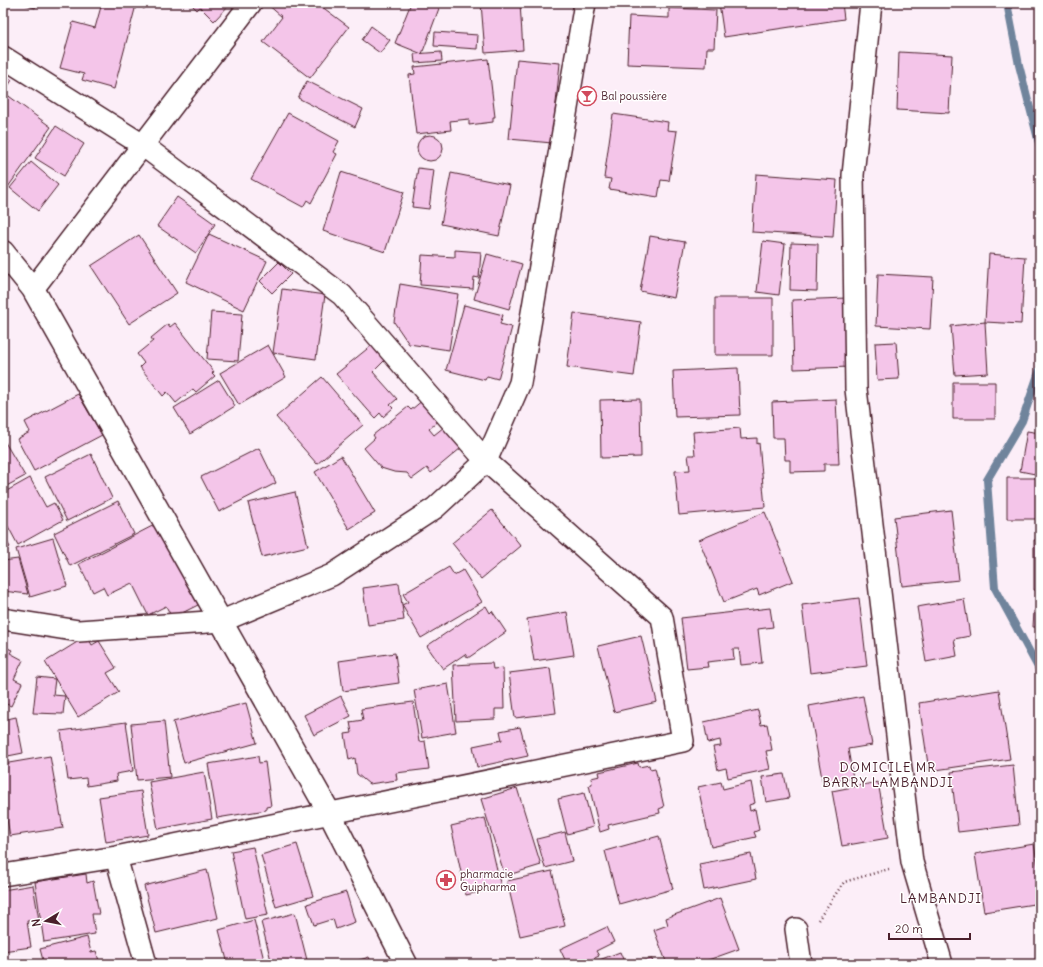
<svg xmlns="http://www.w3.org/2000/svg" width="1043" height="967" font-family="Delius,sans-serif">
<rect width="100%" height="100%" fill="#fceef8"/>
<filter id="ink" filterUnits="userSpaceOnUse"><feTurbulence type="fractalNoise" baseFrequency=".025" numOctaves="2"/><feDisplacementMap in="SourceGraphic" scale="8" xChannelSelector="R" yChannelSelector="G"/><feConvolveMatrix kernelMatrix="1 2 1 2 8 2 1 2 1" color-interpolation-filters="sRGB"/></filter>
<g filter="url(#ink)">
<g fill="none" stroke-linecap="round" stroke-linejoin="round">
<path stroke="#6f849c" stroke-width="8" d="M1007 3 1019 65 1040 147
M1040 369 1022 421 987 480 995 588 1040 671"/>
</g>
<path fill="#f4c5e9" stroke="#4a1f2b" d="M21 3H37L35 8Z
M102 3H128L136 5 114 89 82 80 84 74 60 68 73 22 95 28Z
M136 3H149L144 9Z
M190 3H231L214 21 200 7 197 10Z
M266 3H317L349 27 310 78 263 42 282 17Z
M411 3H441L422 54 395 43Z
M481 3H520L523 50 485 53Z
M719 3H842L844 19 724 37Z
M669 8 716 10 714 48H707L706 67 627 64 629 16 669 18Z
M371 26 390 40 380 53 362 40Z
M435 32 478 35 477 49 434 46Z
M441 52 442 61 415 63 414 54Z
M899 52 952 55 949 113 897 110Z
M488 59 495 117H493V122L469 125V119L450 121 451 130 416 134 409 75 415 74 414 67Z
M517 59 560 63 552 143 509 139Z
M3 74 12 80 3 94Z
M307 81 363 109 355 127 298 98Z
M6 94 51 127 8 187 3 184V98Z
M288 113 339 141 333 152 337 154 311 203 307 200 303 207 251 179Z
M613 114 668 122 667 130 677 131 669 181 661 180 658 197 609 189 611 179 604 178Z
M56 126 84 144 64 176 35 158Z
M417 148a13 13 0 1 1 26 0a13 13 0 1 1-26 0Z
M31 162 58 185 38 211 10 188Z
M418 168 434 170 429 209 412 207Z
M341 172 404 192 385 252 323 231Z
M451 173 510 185 499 236 441 224Z
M756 174 837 180 833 237 752 232Z
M177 197 215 224 196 253 157 226Z
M209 234 267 261 244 310 186 282Z
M139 235 177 293 129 324 91 266Z
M650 236 685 242 674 298 640 291Z
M763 241 785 244 779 295 757 292Z
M791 243 818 244 817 291 790 290Z
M455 250 481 252 479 278 474 277 473 289 420 285 422 255 455 257Z
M487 254 522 264 509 309 474 299Z
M989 254 1025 257 1021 324 985 322Z
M279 262 291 274 272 293 260 281Z
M878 274 933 277 930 329 876 326Z
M400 284 458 294 449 350 409 344 394 322Z
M282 289 325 295 316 359 273 353Z
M715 298H773V355H715Z
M847 298 850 367 794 369 792 300Z
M464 305 503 315 500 324 512 327 498 379 487 376 485 380 446 370Z
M211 312 242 314 238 361 207 359Z
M574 313 641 322 634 376 567 367Z
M985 322 988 373 955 375 951 326Z
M175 323 214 372 212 373 215 376 196 392 193 389 176 403 167 392 163 396 140 367 144 363 137 354 153 341 151 338 168 324 170 327Z
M896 342 899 379 877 380 875 343Z
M268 345 286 377 239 405 220 373Z
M372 345 385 360 373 372 397 399 390 405 393 408 383 417 380 413 375 418 336 374Z
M738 368 740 415 675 417 673 371Z
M322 377 363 425 317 464 276 417Z
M219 380 235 406 190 434 174 408Z
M953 382H995V419H953Z
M78 394 102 435 34 471 17 439 30 432 25 422Z
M424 399 441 419 429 429 434 435 444 427 461 448 431 473 427 468 412 479 407 473 394 472 381 468 364 448 375 438 373 435 408 407 411 410Z
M640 399 641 457 601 458 600 400Z
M836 399 839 464H824V471L790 472V460H785L784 438H773L772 402Z
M3 409 7 417 3 419Z
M740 428 741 439 757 438V444L759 443 765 507 679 515 675 471 690 470 688 455H695L693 432Z
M1027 431 1040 433V475L1020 471Z
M3 439 25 476 3 488Z
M259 448 276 483 219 512 201 477Z
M91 454 112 498 67 521 45 477Z
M341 456 375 513 349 529 315 472Z
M30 478 46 507 54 503 63 520 18 545 3 517V493Z
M1007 478H1040V519H1007Z
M295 492 308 546 262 557 248 503Z
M118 501 134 534 70 566 54 533Z
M492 510 521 546 481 579 452 543Z
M951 510 959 580 902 586 894 517Z
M765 512 793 581 759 595 757 589 724 602 699 540Z
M160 522 202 603 172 618 166 606 148 615 132 583 107 595 103 587 93 592 79 564Z
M3 535 10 547 3 552Z
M53 538 67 586 30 597 16 549Z
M1034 540H1040V590H1034Z
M18 559 28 594 3 591V561Z
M449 567 454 575 463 570 482 602 421 638 402 605 408 602 403 594Z
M399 583 404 620 368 625 363 588Z
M859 598 867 666 810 673 802 605Z
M964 599 970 636 954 639 957 656 926 662 917 607Z
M486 606 490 613 492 611 506 632 468 658 465 654 443 669 427 646Z
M770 608 773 627 758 629 762 663 741 665 739 649H733L734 659 707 662 708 667 687 669 681 618Z
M1040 610V627H1033L1034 611Z
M567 612 574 655 534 661 527 619Z
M87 636 92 645 99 641 116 668 107 673 119 692 78 717 45 662Z
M641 636 657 702 614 712 598 646Z
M3 646 12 650 10 653 23 660 14 679 22 683 11 706 6 704 4 711Z
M395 653 399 683 343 691 339 661Z
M492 663 493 669 503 668 504 709H495V719L456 721 453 665Z
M550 668 556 713 515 718 509 673Z
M37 677 55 679 53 695 65 696 63 714 33 713Z
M448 684 456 732 422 738 414 690Z
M999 690 1010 759 929 771 919 703Z
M341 696 351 716 314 735 304 715Z
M863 696 872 745 848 749 853 778 823 784 809 706Z
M413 702 419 742 425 741 429 769 396 773 397 780 369 784 357 774 355 758 349 760 345 734 352 733 350 722 363 720 361 709Z
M246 703 257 743 184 763 173 722Z
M758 710 761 725 767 724 772 750 766 751 770 769 728 778 726 768 718 770 713 747 721 746 720 740 708 743 704 722Z
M16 717 23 753 3 757V720Z
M164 721 170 777 137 780 131 724Z
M126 722 133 771 116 774 117 781 87 786 86 778 68 780 61 731Z
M520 727 528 756 477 767 473 746 502 740 500 731Z
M50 756 63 828 10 836 3 797V764Z
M258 756 259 763 265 762 271 806 266 807V810L217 818 208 764Z
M638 763 639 767 649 765 650 769 655 768 664 807 659 809 660 813 608 825 609 829 600 832 589 785 592 784 591 778 600 776 599 772Z
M1013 765 1019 825 958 832 951 772Z
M204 772 212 819 158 829 149 782Z
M784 774 789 798 766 802 762 777Z
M721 782 723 789 751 782 755 803 749 805 750 811 755 809 759 830 754 832 756 837 711 847 698 787Z
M878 782 888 838 842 846 832 791Z
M517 788 541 865 505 876 481 799Z
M141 791 148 835 106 842 99 797Z
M584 793 593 827 567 834 558 799Z
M485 818 501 887 466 895 451 826Z
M565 832 572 861 545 868 537 839Z
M659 836 673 889 619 904 605 851Z
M297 844 313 896 276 907 261 855Z
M1034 844 1040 879V903L984 912 975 854Z
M253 847 268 915 245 919 231 851Z
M751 854 756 879 704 890 699 864Z
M207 870 218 918 156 933 144 886Z
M552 871 565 926 520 936 507 881Z
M86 874 87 883 93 881 99 914H92L95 934 44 942 35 882Z
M33 885 39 920 27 921 31 947 3 951V890Z
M346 892 355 922 336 929 333 919 314 925 307 904Z
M720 898 739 949 697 964H667L654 930 668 925 666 918Z
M295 913 308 964H272L261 922Z
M254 920 265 964H228L219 930Z
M607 927 614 942 596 951 599 956 582 964H567L560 949Z
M87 937 91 952 96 951 100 964H44L40 949Z
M620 952 625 964H589Z
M369 957 372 964H347Z
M652 959 653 964H635V963Z"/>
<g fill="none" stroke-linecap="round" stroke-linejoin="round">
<defs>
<path id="minor" d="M871 3 853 175 856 389 912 862 942 964
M3 57 141 144 342 295 486 461 662 617 683 741 116 857 3 875
M33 289 251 3
M3 619 79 631 222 621 332 575 435 508 486 461 520 383 585 3
M116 857 146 964
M796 929 801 964"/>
<path id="tertiary" d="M3 252 33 289 330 814 406 964"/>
</defs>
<use href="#minor" stroke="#4a1f2b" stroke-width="24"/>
<use href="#tertiary" stroke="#4a1f2b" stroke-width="25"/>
<path stroke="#4a1f2b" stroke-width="2.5" stroke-dasharray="1 3" stroke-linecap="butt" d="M818 920 844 882 889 869"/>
<use href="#minor" stroke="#fff" stroke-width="21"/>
<use href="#tertiary" stroke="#fff" stroke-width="22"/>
</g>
</g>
<defs>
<symbol id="bar-ring" viewBox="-11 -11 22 22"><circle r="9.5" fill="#fff" stroke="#d1495b" stroke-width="1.5"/><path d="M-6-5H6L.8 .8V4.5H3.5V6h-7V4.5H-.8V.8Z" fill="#d1495b"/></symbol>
<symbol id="pharmacy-ring" viewBox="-11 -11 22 22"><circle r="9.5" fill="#fff" stroke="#d1495b" stroke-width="1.5"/><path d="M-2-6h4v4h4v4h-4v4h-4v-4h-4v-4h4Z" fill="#d1495b"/></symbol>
</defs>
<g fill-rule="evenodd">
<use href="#bar-ring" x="576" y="85" width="22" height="22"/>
<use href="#pharmacy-ring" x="435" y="869" width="22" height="22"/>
</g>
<g text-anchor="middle" stroke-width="3" stroke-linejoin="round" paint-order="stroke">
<g font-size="11" fill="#4a1f2b" stroke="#fff" text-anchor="start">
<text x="601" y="100">Bal poussière</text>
<text x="460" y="878">pharmacie<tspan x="460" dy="13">Guipharma</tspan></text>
</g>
<g font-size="13" letter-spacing="1" fill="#4a1f2b" stroke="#fff">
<text x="888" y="772">DOMICILE MR<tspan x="888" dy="15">BARRY LAMBANDJI</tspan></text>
<text x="941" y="903">LAMBANDJI</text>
</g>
</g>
<rect width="1043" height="967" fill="none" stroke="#fff" stroke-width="16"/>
<rect x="8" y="8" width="1027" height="951" fill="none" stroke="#4a1f2b" stroke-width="1.5" filter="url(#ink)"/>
<g transform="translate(46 921) rotate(260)" stroke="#ffffff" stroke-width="3" paint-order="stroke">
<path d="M0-3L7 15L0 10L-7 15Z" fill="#4a1f2b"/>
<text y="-6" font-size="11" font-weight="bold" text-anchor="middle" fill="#4a1f2b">N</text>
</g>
<path d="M889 933v6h81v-6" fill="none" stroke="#4a1f2b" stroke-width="2"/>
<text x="895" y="933" font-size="12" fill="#4a1f2b" stroke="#ffffff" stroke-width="3" paint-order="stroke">20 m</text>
</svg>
